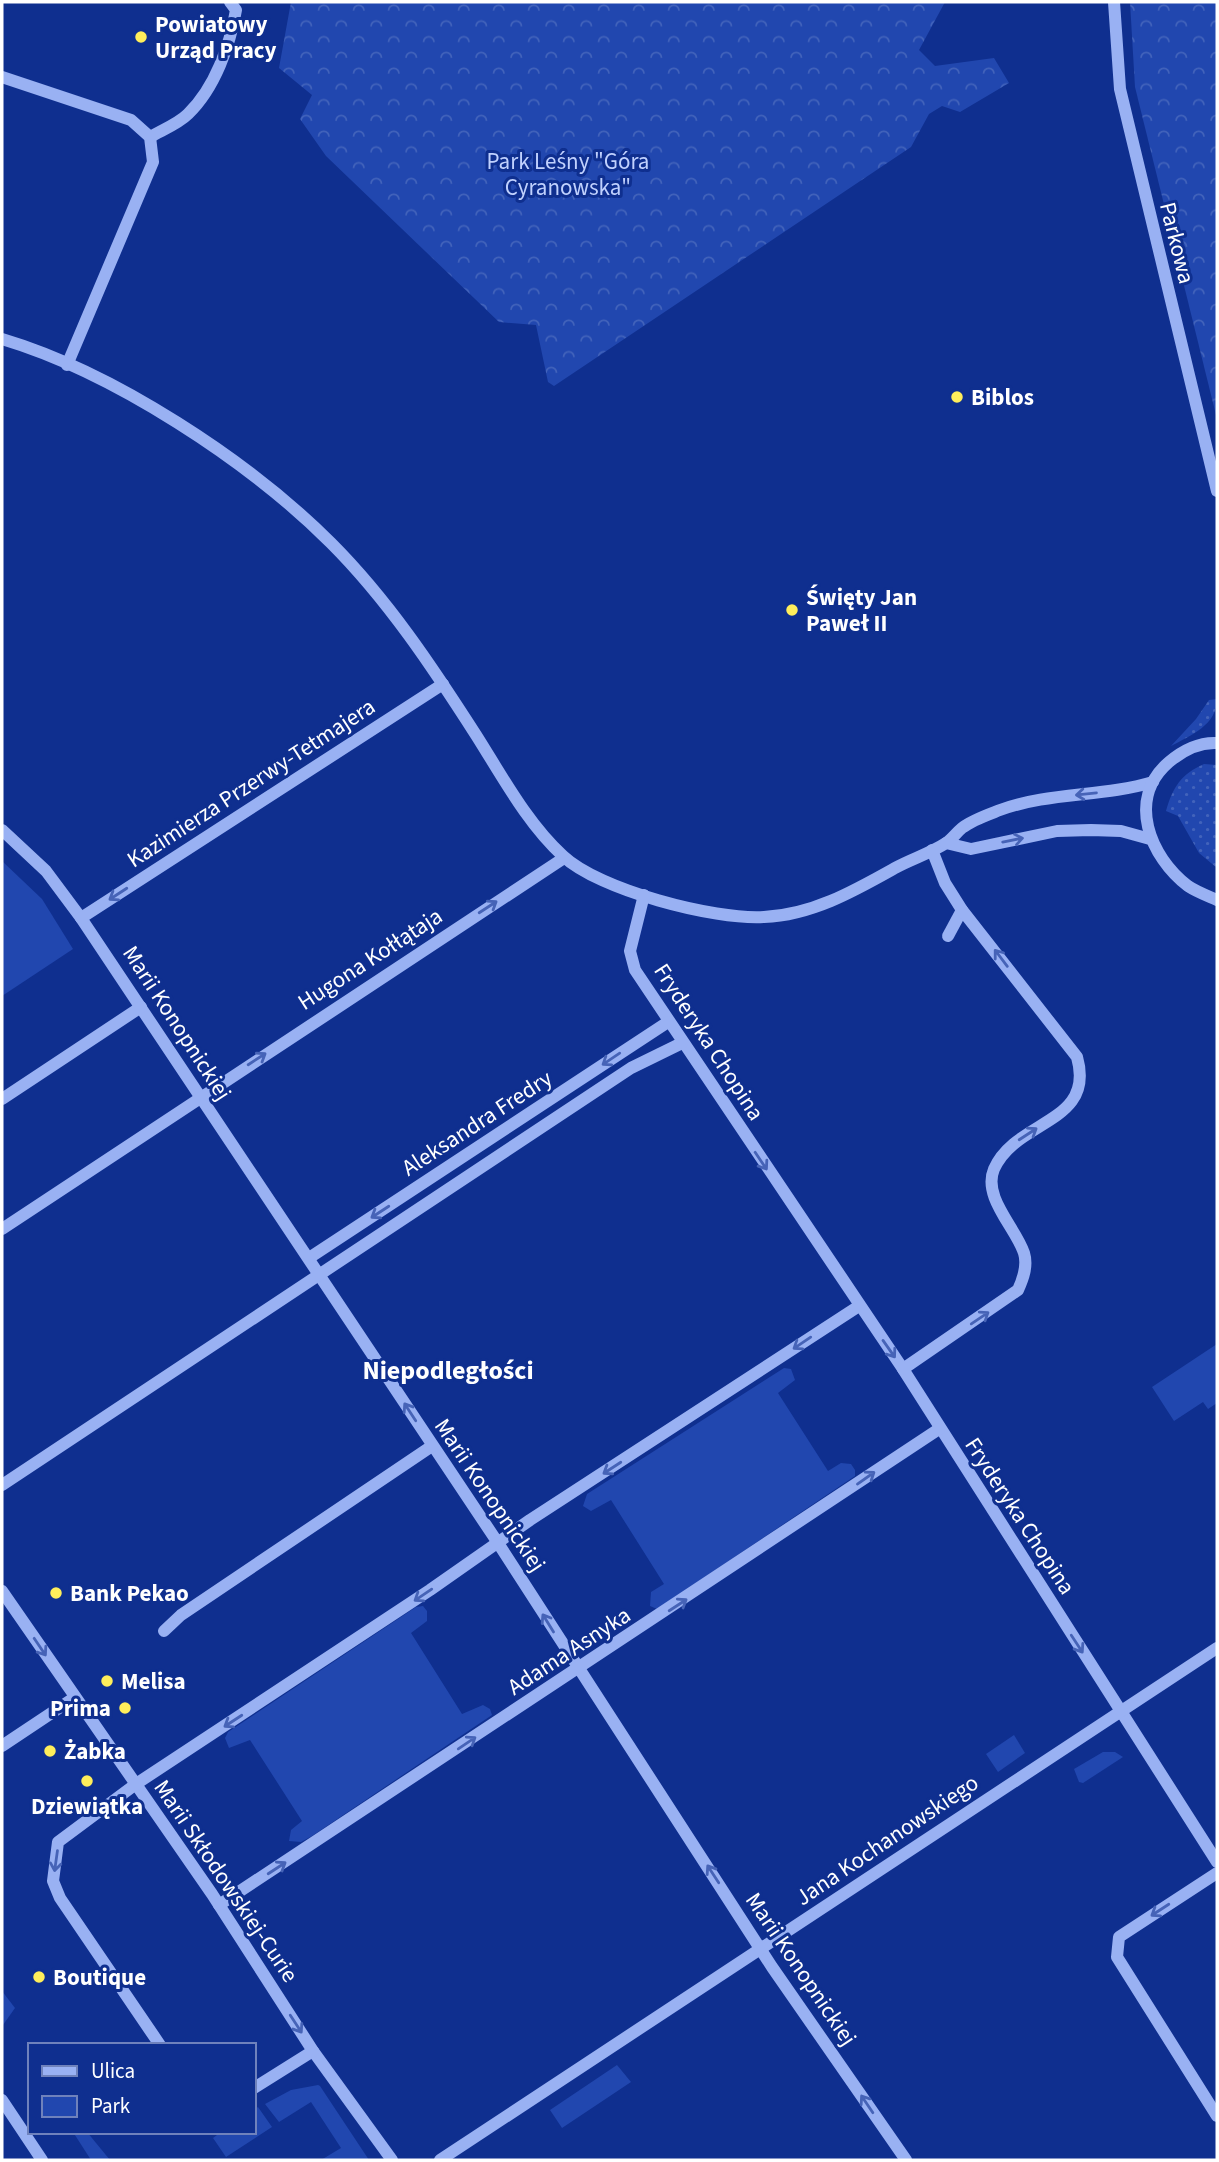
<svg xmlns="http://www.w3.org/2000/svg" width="1219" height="2162" viewBox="0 0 1219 2162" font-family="'Source Sans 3',sans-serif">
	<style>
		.green { fill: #2147af }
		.forest { fill: url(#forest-crowns) }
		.garden { fill: url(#garden-dots) }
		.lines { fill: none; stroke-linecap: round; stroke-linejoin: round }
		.minor { stroke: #99b1f3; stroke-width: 12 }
		.oneway { stroke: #4663b7 }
		.poi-dot { fill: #ffee5b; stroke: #0f2f8f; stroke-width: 2.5 }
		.labels { text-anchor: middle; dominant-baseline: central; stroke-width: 6; stroke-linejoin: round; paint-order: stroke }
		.poi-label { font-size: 23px; font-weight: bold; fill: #fff; stroke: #0f2f8f; text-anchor: start }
		.park-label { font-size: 23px; fill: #c0d1fe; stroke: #0f2f8f }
		.street-label { font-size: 23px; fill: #fff; stroke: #0f2f8f }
		.quarter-label { font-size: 26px; font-weight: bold; fill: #fff; stroke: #0f2f8f }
	</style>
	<defs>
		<pattern id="forest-crowns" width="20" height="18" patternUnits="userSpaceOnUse" patternTransform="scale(1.75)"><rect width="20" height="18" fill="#2147af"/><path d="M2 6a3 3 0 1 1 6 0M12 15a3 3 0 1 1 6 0" fill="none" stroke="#4263bb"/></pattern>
		<pattern id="garden-dots" width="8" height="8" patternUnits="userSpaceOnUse" patternTransform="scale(1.75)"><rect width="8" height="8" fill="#2147af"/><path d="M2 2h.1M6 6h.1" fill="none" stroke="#4263bb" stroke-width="1.8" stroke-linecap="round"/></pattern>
	</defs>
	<rect width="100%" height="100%" fill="#0f2f8f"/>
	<g class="green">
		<polygon points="2,861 42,899 73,949 2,996"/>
		<polygon points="1217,1344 1217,1403 1208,1409 1203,1402 1174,1421 1152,1387"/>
		<polygon points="784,1368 791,1369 795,1380 778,1393 828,1471 841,1463 851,1464 855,1470 855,1476 657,1609 650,1606 651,1592 664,1584 611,1500 591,1511 583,1506 587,1494"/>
		<polygon points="423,1606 427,1611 427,1621 411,1633 462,1714 483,1705 490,1709 492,1715 312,1836 301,1842 289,1841 291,1830 302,1821 250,1740 229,1748 225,1738 228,1732 416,1607"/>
		<polygon points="1014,1735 1025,1753 998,1772 986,1754"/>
		<polygon points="1103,1752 1115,1752 1123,1757 1083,1783 1079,1782 1074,1769"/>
		<polygon points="2,1991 15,2008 3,2025 2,2025"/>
		<polygon points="617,2065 631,2082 562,2128 550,2110"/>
		<polygon points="318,2085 320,2086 369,2160 321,2160 341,2148 311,2102 279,2122 265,2104 291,2090"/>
		<polygon points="258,2107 272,2127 226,2157 213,2138 221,2132 254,2132 254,2110"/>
		<polygon points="73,2132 87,2132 110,2160 91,2160"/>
	</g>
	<g class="forest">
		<polygon points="291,2 945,2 919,50 935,66 994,58 1009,83 960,112 942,106 929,114 911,147 554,386 548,382 536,325 499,322 326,156 300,119 312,95 279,68"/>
		<polygon points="1130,2 1217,2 1217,419 1135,87"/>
	</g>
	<g class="garden">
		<path d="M1217,699C1217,725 1191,735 1171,746L1196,719L1209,700Z"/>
		<path d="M1204,764L1217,765V868L1199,853L1178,816L1166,811C1173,787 1181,774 1204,764Z"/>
	</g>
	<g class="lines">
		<g class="minor">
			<polyline points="1114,2 1120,89 1217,491"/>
			<polyline points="2,77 131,120 150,137 153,162 67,365"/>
			<path d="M150,137C162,130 178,124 188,114C215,88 230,45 236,10L230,2"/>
			<path d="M2,339C113,372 249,461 331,543C388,600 433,668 476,735C502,776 527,823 563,856C599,890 714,920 764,917C812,915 854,891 895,868C911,859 931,853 946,843C952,839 956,833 962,828C972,820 987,815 1000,810C1049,792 1103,797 1153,782"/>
			<path d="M1217,743C1199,742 1182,751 1169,762C1126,799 1150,857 1188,886C1197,892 1208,896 1217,900"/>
			<polyline points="2,830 46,871 81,918 498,1543 772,1967 906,2160"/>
			<polyline points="946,843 971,849 1057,831 1091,830 1121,831 1150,839"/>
			<polyline points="644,895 630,951 635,970 903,1369 1217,1862"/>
			<polyline points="81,918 443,684"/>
			<polyline points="948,936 962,910"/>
			<polyline points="2,1099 141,1007"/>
			<polyline points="2,1229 564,858"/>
			<polyline points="309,1258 668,1022"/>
			<path d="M903,1369L1018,1290C1023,1279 1028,1266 1024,1253C1016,1228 982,1197 994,1169C1016,1119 1096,1124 1077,1057L962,910L945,883L932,850"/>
			<polyline points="2,1485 631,1068 682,1043"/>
			<polyline points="2,1591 212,1894 313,2051 392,2160"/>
			<polyline points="164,1631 181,1615 432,1446"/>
			<polyline points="2,1746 74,1698"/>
			<polyline points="1217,1873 1119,1937 1117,1957 1217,2116"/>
			<polyline points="219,1905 939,1429"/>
			<polyline points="160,2045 60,1898 53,1881 58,1842 136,1784 430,1590 530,1520 859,1306"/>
			<polyline points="254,2088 313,2051"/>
			<polyline points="2,2100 42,2160"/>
			<polyline points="440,2160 1217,1648"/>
		</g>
	</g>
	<defs><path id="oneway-shaft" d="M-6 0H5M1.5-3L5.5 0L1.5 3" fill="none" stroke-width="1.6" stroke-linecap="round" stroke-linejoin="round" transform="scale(1.75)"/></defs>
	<g class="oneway">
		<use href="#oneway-shaft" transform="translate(1086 794) rotate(174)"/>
		<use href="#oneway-shaft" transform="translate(1013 840) rotate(-11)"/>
		<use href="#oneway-shaft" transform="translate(118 894) rotate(147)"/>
		<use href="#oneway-shaft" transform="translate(488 907) rotate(-33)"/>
		<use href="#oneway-shaft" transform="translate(1001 958) rotate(-127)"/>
		<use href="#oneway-shaft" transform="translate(257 1059) rotate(-33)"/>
		<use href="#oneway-shaft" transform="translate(611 1059) rotate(146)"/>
		<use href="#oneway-shaft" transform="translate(1028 1134) rotate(-33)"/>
		<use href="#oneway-shaft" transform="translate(761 1161) rotate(56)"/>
		<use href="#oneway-shaft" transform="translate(380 1212) rotate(147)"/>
		<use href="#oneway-shaft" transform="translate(980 1318) rotate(-34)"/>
		<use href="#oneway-shaft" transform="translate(802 1343) rotate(146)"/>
		<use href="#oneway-shaft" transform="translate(889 1349) rotate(55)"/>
		<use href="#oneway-shaft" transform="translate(410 1412) rotate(-123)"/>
		<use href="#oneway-shaft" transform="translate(612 1468) rotate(147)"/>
		<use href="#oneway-shaft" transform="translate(866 1478) rotate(-35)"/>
		<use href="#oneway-shaft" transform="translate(423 1595) rotate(146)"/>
		<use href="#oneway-shaft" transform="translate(678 1605) rotate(-33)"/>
		<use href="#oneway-shaft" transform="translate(548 1623) rotate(-122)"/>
		<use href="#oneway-shaft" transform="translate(1077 1644) rotate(57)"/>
		<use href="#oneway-shaft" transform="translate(40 1647) rotate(56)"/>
		<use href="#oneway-shaft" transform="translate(233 1721) rotate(147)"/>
		<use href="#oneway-shaft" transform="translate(467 1743) rotate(-34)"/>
		<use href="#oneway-shaft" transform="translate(56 1861) rotate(98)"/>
		<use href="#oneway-shaft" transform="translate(277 1868) rotate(-33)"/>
		<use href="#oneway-shaft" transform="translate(713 1874) rotate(-123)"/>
		<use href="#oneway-shaft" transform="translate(1160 1910) rotate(147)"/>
		<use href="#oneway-shaft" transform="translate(296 2024) rotate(57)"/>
		<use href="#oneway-shaft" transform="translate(867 2104) rotate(-124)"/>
	</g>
	<g class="poi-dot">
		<circle cx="141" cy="37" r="7"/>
		<circle cx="957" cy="397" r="7"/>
		<circle cx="792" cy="610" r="7"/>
		<circle cx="56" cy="1593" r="7"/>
		<circle cx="107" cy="1681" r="7"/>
		<circle cx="125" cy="1708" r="7"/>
		<circle cx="50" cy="1751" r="7"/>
		<circle cx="87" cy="1781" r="7"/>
		<circle cx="39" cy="1977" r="7"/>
	</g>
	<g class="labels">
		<g class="poi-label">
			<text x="155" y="24">Powiatowy<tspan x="155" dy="26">Urząd Pracy</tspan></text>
			<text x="971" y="397">Biblos</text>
			<text x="806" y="597">Święty Jan<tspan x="806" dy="26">Paweł II</tspan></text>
			<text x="70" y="1593">Bank Pekao</text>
			<text x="121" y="1681">Melisa</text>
			<text x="111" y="1708" text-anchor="end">Prima</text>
			<text x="64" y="1751">Żabka</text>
			<text x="87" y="1806" text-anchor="middle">Dziewiątka</text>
			<text x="53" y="1977">Boutique</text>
		</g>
		<g class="park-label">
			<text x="568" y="161">Park Leśny "Góra<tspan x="568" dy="26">Cyranowska"</tspan></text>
		</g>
		<g class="street-label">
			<text transform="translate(1177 243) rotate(76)">Parkowa</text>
			<text transform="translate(251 783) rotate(-33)">Kazimierza Przerwy-Tetmajera</text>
			<text transform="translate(370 959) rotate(-33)">Hugona Kołłątaja</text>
			<text transform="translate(177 1023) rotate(57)">Marii Konopnickiej</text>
			<text transform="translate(709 1042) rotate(57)">Fryderyka Chopina</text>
			<text transform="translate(477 1123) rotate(-33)">Aleksandra Fredry</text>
			<text transform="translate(490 1495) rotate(56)">Marii Konopnickiej</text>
			<text transform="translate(1020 1516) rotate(57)">Fryderyka Chopina</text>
			<text transform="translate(569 1651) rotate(-33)">Adama Asnyka</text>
			<text transform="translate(887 1840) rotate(-34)">Jana Kochanowskiego</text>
			<text transform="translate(226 1881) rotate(56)">Marii Skłodowskiej-Curie</text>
			<text transform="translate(801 1969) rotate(56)">Marii Konopnickiej</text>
		</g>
		<g class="quarter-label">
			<text x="448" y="1370">Niepodległości</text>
		</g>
	</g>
	<rect width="1219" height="2162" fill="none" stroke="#ffffff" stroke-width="7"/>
	<rect x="28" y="2043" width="228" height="91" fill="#0f2f8f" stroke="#6f82bc" stroke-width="2"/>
	<rect x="42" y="2066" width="35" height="10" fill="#99b1f3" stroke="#6f82bc" stroke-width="2"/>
	<text x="91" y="2078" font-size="21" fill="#ffffff">Ulica</text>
	<rect x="42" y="2096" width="35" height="21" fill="#2147af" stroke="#6f82bc" stroke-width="2"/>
	<text x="91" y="2113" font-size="21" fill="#ffffff">Park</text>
</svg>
